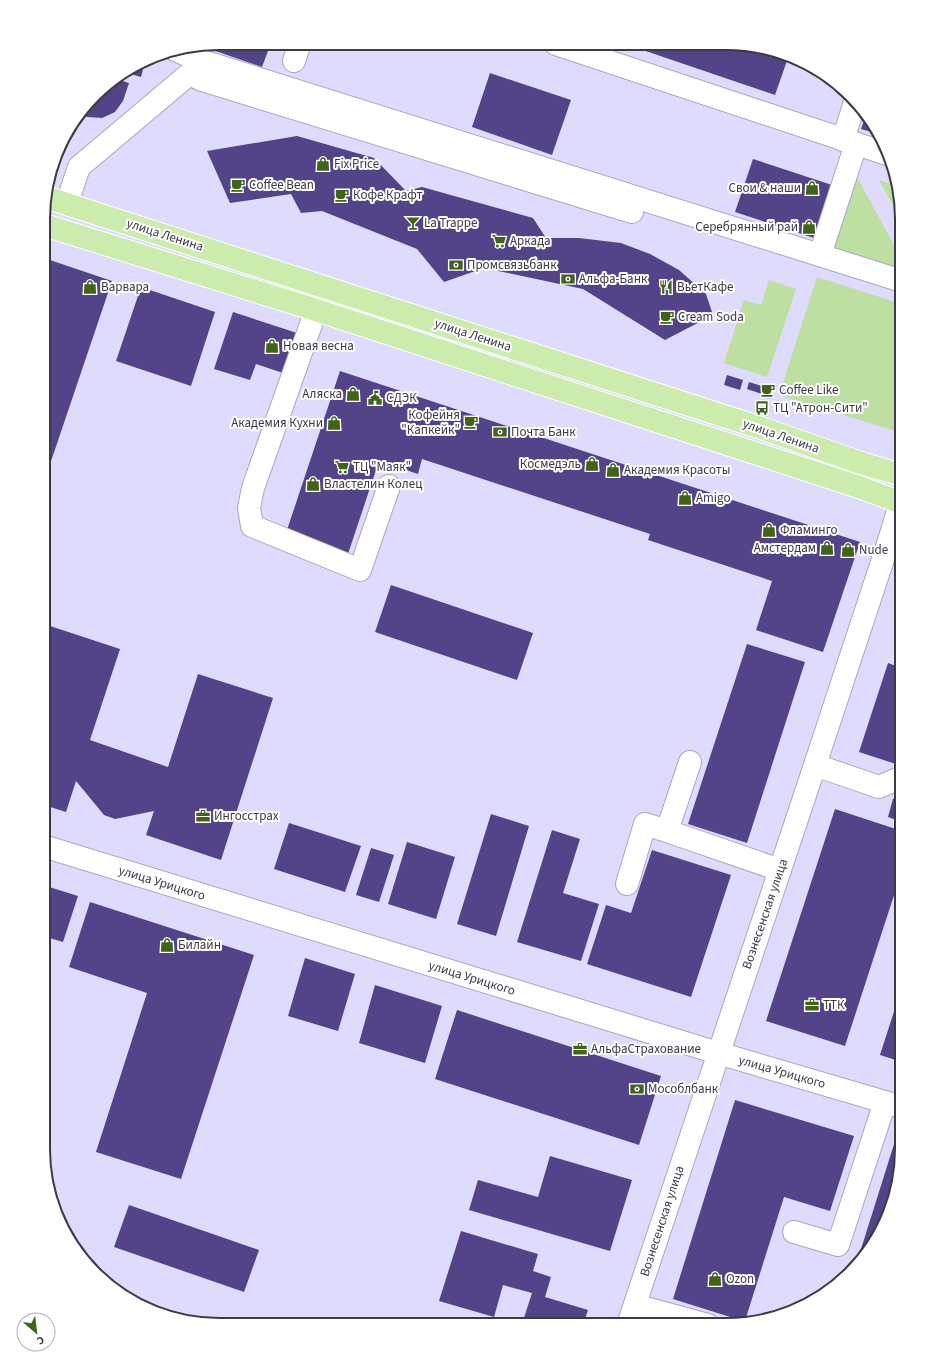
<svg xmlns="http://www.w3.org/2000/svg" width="945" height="1368" viewBox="0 0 945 1368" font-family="'Source Sans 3',sans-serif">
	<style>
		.green { fill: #bddfa2 }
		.building { fill: #534389 }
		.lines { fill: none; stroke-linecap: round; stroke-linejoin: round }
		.minor-casing { stroke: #aaa5c5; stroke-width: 24 }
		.major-casing { stroke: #fff; stroke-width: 24 }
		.minor { stroke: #fff; stroke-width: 22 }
		.major { stroke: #cbecac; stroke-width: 22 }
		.labels { text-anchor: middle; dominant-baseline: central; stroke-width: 4; stroke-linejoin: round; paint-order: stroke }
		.poi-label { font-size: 13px; fill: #3c3a47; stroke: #fff; text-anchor: start }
		.street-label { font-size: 13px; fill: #3c3a47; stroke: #fff }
		.rim { fill: none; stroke: #3c3a47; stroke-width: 2 }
	</style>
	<rect width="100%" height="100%" fill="#dfdbfc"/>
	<g class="green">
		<polygon points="856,175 902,260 902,273 833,250"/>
		<polygon points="879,180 894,185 902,222"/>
		<polygon points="817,277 902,304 902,408 895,431 779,395"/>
		<polygon points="769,280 796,289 767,377 724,363 744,300 761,305"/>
	</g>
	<g class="building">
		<polygon points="219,43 271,43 262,67 201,46"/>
		<polygon points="625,44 749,45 789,55 775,95"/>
		<polygon points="145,62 141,77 127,73"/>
		<polygon points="490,73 571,100 552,155 472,127"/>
		<polygon points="116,79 129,83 123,101 115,112 102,118 87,117 81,114 103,87"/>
		<polygon points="865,118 878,134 861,129"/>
		<polygon points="297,136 374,158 406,191 422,187 533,218 546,238 579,238 621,243 650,254 679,270 706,294 713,315 665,340 583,289 484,268 444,282 417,249 322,211 301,213 291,194 230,203 207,151"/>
		<polygon points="753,159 832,185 814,238 735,212"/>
		<polygon points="44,258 112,281 44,482"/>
		<polygon points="141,287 215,312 191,386 116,361"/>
		<polygon points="233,312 297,333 283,373 256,364 250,380 214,369"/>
		<polygon points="340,371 860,542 823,652 756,630 772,581 648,540 650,534 422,459 418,474 379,461 348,554 286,533"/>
		<polygon points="727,375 743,380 740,390 724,385"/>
		<polygon points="749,382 765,387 762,394 747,389"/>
		<polygon points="391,585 533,633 517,680 375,632"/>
		<polygon points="44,624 120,649 90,740 168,767 198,674 273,698 221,860 146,835 154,811 115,819 104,815 76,781 66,812 44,805"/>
		<polygon points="747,644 805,662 747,843 688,824"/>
		<polygon points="888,663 902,668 902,766 859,752"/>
		<polygon points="902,795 902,822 888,817 893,799"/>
		<polygon points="835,809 902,831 902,888 897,886 845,1046 766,1021"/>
		<polygon points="491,814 529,826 496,936 457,924"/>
		<polygon points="289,823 361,846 345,892 274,869"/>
		<polygon points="552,830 580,839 563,893 599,904 581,961 517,942"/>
		<polygon points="407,842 455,857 436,919 388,904"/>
		<polygon points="371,848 394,855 379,902 356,895"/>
		<polygon points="652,850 731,875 691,997 587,964 606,905 631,913"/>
		<polygon points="43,885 78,896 63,942 43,936"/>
		<polygon points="90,902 254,955 181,1179 96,1152 147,993 69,967"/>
		<polygon points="305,958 355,974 338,1031 288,1016"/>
		<polygon points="375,985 442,1006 425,1063 359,1043"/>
		<polygon points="898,999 902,1000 902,1062 880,1055"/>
		<polygon points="457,1010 661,1076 639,1145 435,1079"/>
		<polygon points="735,1100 854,1136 830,1211 784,1197 745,1321 743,1321 673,1299"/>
		<polygon points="895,1141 902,1143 902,1161 893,1206 872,1247 856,1265"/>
		<polygon points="550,1156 632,1180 610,1251 469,1210 478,1180 538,1197"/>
		<polygon points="129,1205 259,1250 244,1292 114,1247"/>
		<polygon points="461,1231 538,1254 533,1271 551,1277 545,1297 588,1310 583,1325 522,1324 532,1293 503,1285 494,1317 439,1301"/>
	</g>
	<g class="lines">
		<defs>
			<g id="minor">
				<polyline points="556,44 887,154"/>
				<polyline points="175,50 196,59 902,281"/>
				<polyline points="196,59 194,70 199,79 632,212"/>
				<polyline points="294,61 300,43"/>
				<polyline points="843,140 854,105"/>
				<polyline points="67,203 79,167 194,70"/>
				<polyline points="820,255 856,144"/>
				<polyline points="316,310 253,488 249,508 252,526 360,570 389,486"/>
				<polyline points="690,762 667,831 780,870"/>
				<polyline points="815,765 879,787 902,777"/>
				<polyline points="43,846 718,1053 902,1107"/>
				<polyline points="627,884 645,824 667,831"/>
				<polyline points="794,1232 838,1245 885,1102"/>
				<polyline points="635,1305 708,1325"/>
				<polyline points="628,1325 815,765 887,547 902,498"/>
			</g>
			<g id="major">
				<polyline points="45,197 761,428 864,464 902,475"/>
				<polyline points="44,225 316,310 859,487 902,503"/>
			</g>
		</defs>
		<use href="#minor" class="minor-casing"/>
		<use href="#major" class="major-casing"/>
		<use href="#minor" class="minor"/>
		<use href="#major" class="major"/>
	</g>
	<defs>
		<symbol id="shop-bare" viewBox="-9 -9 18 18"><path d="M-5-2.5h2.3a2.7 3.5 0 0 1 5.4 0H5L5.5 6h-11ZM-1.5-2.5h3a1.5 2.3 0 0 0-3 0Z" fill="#40631a" stroke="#fff" stroke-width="2.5" paint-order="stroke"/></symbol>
		<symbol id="cafe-bare" viewBox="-9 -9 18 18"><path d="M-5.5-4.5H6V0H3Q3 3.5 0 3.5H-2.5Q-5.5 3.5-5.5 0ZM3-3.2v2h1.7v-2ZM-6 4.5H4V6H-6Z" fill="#40631a" stroke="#fff" stroke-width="2.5" paint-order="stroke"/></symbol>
		<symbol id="bar-bare" viewBox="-9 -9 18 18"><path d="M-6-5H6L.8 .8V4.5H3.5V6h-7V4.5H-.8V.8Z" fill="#40631a" stroke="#fff" stroke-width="2.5" paint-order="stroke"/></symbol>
		<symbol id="supermarket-bare" viewBox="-9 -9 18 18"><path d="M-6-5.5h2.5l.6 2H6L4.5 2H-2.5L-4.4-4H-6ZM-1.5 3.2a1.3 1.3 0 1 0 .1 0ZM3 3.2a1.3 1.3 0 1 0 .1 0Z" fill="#40631a" stroke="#fff" stroke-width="2.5" paint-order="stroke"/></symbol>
		<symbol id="bank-bare" viewBox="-9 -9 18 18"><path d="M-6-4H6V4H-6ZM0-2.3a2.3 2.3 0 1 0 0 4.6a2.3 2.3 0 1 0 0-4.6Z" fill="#40631a" stroke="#fff" stroke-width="2.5" paint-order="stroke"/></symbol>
		<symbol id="restaurant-bare" viewBox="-9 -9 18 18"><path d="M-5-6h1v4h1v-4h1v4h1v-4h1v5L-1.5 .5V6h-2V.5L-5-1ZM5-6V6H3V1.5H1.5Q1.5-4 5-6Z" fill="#40631a" stroke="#fff" stroke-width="2.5" paint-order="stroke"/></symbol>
		<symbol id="civic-bare" viewBox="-9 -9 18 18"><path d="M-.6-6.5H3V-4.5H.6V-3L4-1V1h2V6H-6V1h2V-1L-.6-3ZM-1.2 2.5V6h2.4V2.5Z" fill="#40631a" stroke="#fff" stroke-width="2.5" paint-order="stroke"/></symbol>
		<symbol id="bus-bare" viewBox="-9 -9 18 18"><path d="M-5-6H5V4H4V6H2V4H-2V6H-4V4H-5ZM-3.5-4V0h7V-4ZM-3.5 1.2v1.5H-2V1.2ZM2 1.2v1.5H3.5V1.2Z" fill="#40631a" stroke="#fff" stroke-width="2.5" paint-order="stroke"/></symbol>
		<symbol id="office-bare" viewBox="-9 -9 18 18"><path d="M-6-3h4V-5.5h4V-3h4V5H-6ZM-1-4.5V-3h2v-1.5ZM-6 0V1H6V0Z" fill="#40631a" stroke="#fff" stroke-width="2.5" paint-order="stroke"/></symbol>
	</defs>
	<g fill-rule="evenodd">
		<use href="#shop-bare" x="313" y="154" width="20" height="20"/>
		<use href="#cafe-bare" x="228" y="175" width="20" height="20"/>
		<use href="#shop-bare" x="802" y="178" width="20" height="20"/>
		<use href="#cafe-bare" x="332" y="185" width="20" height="20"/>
		<use href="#bar-bare" x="403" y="213" width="20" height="20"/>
		<use href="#shop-bare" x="799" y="217" width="20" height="20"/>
		<use href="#supermarket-bare" x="489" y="231" width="20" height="20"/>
		<use href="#bank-bare" x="446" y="255" width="20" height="20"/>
		<use href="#bank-bare" x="558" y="269" width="20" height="20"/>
		<use href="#shop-bare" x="80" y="277" width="20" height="20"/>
		<use href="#restaurant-bare" x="656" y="277" width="20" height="20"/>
		<use href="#cafe-bare" x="657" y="307" width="20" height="20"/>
		<use href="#shop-bare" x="262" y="336" width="20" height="20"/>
		<use href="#cafe-bare" x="758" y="380" width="20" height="20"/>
		<use href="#shop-bare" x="343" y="384" width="20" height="20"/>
		<use href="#civic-bare" x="365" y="388" width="20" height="20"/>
		<use href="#bus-bare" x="752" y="398" width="20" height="20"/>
		<use href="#cafe-bare" x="461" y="412" width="20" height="20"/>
		<use href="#shop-bare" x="324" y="413" width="20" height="20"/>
		<use href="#bank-bare" x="490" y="422" width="20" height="20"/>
		<use href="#shop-bare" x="582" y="454" width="20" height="20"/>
		<use href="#supermarket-bare" x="332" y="457" width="20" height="20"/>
		<use href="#shop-bare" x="603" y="460" width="20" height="20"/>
		<use href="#shop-bare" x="303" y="474" width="20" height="20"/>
		<use href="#shop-bare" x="675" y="488" width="20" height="20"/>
		<use href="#shop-bare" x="759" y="520" width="20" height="20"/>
		<use href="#shop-bare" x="817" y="538" width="20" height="20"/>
		<use href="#shop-bare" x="838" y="540" width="20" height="20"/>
		<use href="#office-bare" x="193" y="806" width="20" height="20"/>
		<use href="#shop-bare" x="157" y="935" width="20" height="20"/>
		<use href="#office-bare" x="802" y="995" width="20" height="20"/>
		<use href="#office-bare" x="570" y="1039" width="20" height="20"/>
		<use href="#bank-bare" x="627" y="1079" width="20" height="20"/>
		<use href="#shop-bare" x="705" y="1269" width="20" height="20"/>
	</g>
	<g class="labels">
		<g class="poi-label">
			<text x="334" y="164">Fix Price</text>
			<text x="249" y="185">Coffee Bean</text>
			<text x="801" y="188" text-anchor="end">Свои &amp; наши</text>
			<text x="353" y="195">Кофе Крафт</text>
			<text x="424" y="223">La Trappe</text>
			<text x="798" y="227" text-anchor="end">Серебрянный рай</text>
			<text x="510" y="241">Аркада</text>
			<text x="467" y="265">Промсвязьбанк</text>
			<text x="579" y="279">Альфа-Банк</text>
			<text x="101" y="287">Варвара</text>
			<text x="677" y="287">ВьетКафе</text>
			<text x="678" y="317">Cream Soda</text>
			<text x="283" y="346">Новая весна</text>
			<text x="779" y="390">Coffee Like</text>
			<text x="342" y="394" text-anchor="end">Аляска</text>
			<text x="386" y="398">СДЭК</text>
			<text x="773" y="408">ТЦ "Атрон-Сити"</text>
			<text x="460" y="415" text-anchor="end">Кофейня<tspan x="460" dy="15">"Капкейк"</tspan></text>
			<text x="323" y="423" text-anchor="end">Академия Кухни</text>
			<text x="511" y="432">Почта Банк</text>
			<text x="581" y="464" text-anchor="end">Космедэль</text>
			<text x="353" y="467">ТЦ "Маяк"</text>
			<text x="624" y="470">Академия Красоты</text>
			<text x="324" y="484">Властелин Колец</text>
			<text x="696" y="498">Amigo</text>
			<text x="780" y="530">Фламинго</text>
			<text x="816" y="548" text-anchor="end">Амстердам</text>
			<text x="859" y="550">Nude</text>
			<text x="214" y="816">Ингосстрах</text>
			<text x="178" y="945">Билайн</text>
			<text x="823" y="1005">ТТК</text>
			<text x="591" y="1049">АльфаСтрахование</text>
			<text x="648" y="1089">Мособлбанк</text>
			<text x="726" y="1279">Ozon</text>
		</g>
		<g class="street-label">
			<text transform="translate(165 235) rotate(18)">улица Ленина</text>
			<text transform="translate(473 335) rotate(18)">улица Ленина</text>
			<text transform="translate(781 436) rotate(19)">улица Ленина</text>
			<text transform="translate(162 883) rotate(17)">улица Урицкого</text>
			<text transform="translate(765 914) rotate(-71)">Вознесенская улица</text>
			<text transform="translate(472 978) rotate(17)">улица Урицкого</text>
			<text transform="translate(782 1072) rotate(16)">улица Урицкого</text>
			<text transform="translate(662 1221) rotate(-72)">Вознесенская улица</text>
		</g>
	</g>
	<path d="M0 0H945V1368H0ZM219 50H726A169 169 0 0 1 895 219V1149A169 169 0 0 1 726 1318H219A169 169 0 0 1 50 1149V219A169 169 0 0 1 219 50Z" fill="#fff" fill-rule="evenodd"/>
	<path class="rim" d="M219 50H726A169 169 0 0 1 895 219V1149A169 169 0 0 1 726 1318H219A169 169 0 0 1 50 1149V219A169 169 0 0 1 219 50Z"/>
	<g transform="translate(36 1332) rotate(152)"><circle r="19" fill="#ffffff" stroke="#b1b0b5"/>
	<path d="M0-3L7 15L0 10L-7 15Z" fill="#40631a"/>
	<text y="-6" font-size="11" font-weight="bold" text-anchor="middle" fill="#3c3a47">С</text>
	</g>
</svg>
